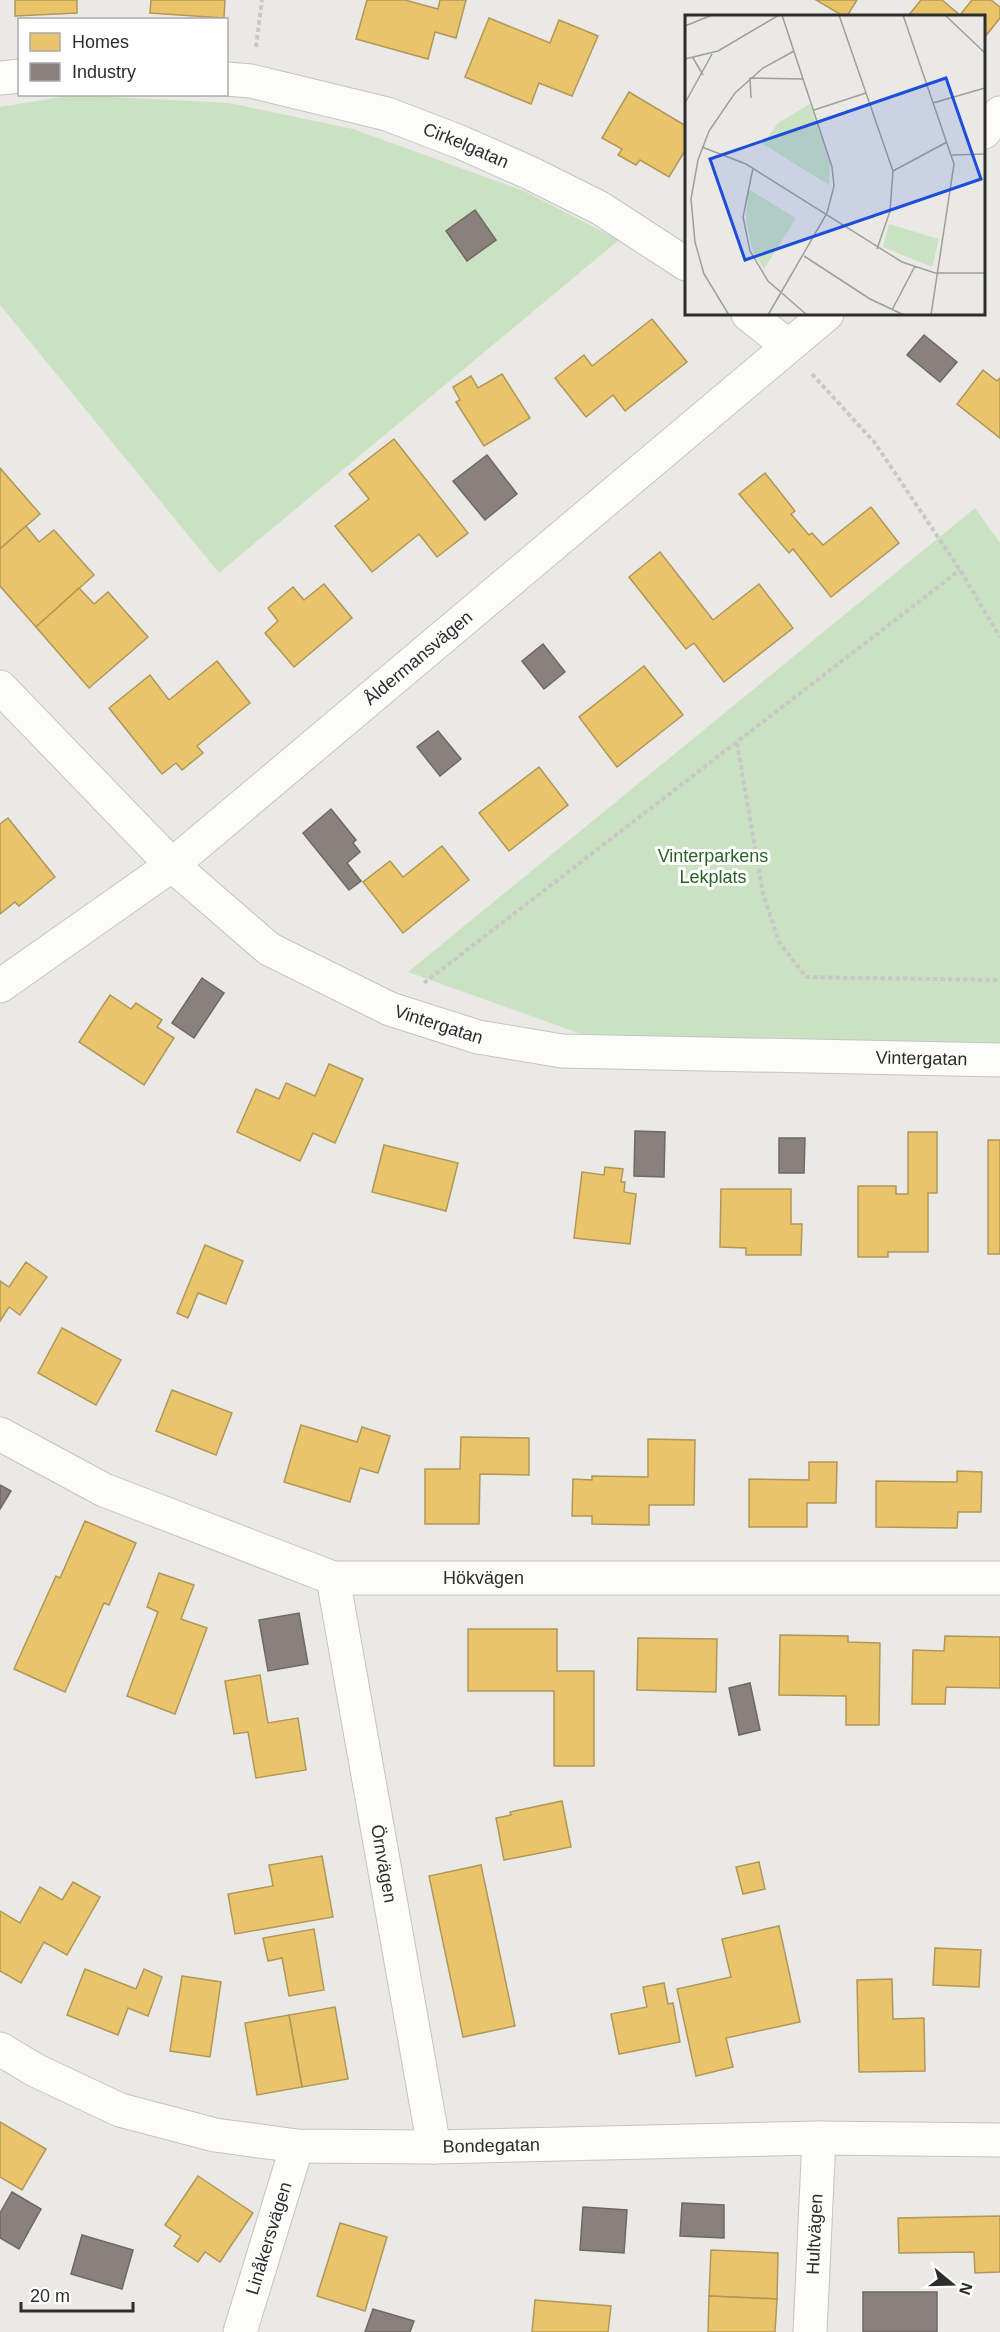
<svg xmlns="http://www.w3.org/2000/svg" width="1000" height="2332" viewBox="0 0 1000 2332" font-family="Arial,sans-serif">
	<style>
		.green { fill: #cae2c2 }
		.homes { fill: #e9c46a; stroke: #b19758; stroke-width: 1.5 }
		.industry { fill: #8a817c; stroke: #6e6864; stroke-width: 1.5 }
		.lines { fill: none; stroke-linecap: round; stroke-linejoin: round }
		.minor-casing { stroke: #c4c4c4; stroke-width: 35 }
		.path { stroke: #c8c8c8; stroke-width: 4; stroke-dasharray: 4.5 3; stroke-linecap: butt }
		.minor { stroke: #fcfcfb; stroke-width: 33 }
		.labels { text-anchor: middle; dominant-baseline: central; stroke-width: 6; stroke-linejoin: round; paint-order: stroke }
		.street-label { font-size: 18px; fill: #2d2d2d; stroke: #fff }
		.park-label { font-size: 18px; fill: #286325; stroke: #fff }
		.inset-road { fill: none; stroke: #9e9e9b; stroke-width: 1.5 }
		.view { fill: #1d4ed8; fill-opacity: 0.15; stroke: #1d4ed8; stroke-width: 3 }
		.inset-edge { fill: none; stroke: #2d2d2d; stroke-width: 3 }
	</style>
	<rect width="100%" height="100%" fill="#eae9e5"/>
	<g class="green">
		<polygon points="74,95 229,103 353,129 524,191 619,240 219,573 0,305 0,107"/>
		<polygon points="975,508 1000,543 1000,1045 612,1045 408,972"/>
	</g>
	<g class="homes">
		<polygon points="15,0 77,0 77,13 15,16"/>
		<polygon points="151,0 225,0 224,18 150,13"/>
		<polygon points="367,0 405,0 438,9 440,0 466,0 456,38 435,32 428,59 356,39"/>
		<polygon points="816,0 857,0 847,16 843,16"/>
		<polygon points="921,0 942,0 960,15 972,0 991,0 1000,7 1000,18 984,38 984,16 908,16"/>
		<polygon points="489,18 550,43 559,20 598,36 572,96 539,83 531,104 465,77"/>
		<polygon points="629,92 686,126 686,149 669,177 640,160 636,165 618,155 622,149 602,138"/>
		<polygon points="652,319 687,362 625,411 613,395 586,417 555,378 584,355 592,366"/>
		<polygon points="983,370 997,381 1000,378 1000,438 957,404"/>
		<polygon points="502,374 530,418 484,446 456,402 460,400 453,387 471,376 478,388"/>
		<polygon points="394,439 468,533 437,557 419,534 372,572 335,526 369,499 349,474"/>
		<polygon points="0,468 40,514 0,549"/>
		<polygon points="765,473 795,511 791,514 809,535 812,533 823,545 871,507 899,543 831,597 793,549 789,553 739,494"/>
		<polygon points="26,526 39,542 54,530 94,575 36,627 0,586 0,549"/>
		<polygon points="660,552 713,620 759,584 793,628 724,682 694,643 686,649 629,577"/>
		<polygon points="324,584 352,618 294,667 265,633 278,621 268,608 293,587 304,600"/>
		<polygon points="79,588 94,604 108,592 148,637 89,688 36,627"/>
		<polygon points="217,661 250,703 197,746 203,753 182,770 176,763 162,774 109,708 150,675 169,700"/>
		<polygon points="644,666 683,715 617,767 579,717"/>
		<polygon points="539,767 568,805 509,851 479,813"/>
		<polygon points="8,818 55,877 19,906 15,902 0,914 0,824"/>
		<polygon points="442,846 469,880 403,933 363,882 390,861 403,877"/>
		<polygon points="110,995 131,1009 136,1003 162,1020 157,1027 174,1038 144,1085 79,1042"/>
		<polygon points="329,1064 363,1079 335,1143 313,1133 300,1161 237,1132 256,1089 279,1099 286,1083 315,1096"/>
		<polygon points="908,1132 937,1132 937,1193 928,1193 928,1252 888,1252 888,1257 858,1257 858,1186 896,1186 896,1194 908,1194"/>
		<rect x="988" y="1140" width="12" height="114"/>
		<polygon points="384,1145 458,1163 446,1211 372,1192"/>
		<polygon points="605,1167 623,1169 621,1182 625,1182 624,1192 636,1194 630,1244 574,1238 582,1172 604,1175"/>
		<polygon points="721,1189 791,1189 791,1224 802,1224 801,1255 746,1255 746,1248 720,1247"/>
		<polygon points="205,1245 243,1261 226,1304 198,1293 188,1318 177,1313"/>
		<polygon points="26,1262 47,1277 20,1315 9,1307 0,1321 0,1281 9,1287"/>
		<polygon points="62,1328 121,1360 96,1405 38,1373"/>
		<polygon points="172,1390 232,1413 216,1455 156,1431"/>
		<polygon points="301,1425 357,1442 362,1427 390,1436 378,1473 360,1468 350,1502 284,1482"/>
		<polygon points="461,1437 529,1438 529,1475 480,1474 479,1524 425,1524 425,1469 460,1469"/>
		<polygon points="648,1439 695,1440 694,1505 649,1505 649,1525 592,1524 592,1516 572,1516 573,1479 592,1480 592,1476 648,1477"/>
		<polygon points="809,1462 837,1462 836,1503 807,1503 807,1527 749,1527 749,1479 809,1480"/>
		<polygon points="957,1471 982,1472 981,1512 958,1512 957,1528 876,1527 876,1481 957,1482"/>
		<polygon points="85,1521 136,1543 109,1605 104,1603 65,1692 14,1669 56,1576 60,1578"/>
		<polygon points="159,1573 194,1585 181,1619 207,1628 175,1714 127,1696 158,1612 147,1607"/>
		<polygon points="468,1629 557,1629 557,1671 594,1671 594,1766 554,1766 554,1691 468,1691"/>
		<polygon points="780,1635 848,1636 848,1642 880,1643 879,1725 846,1725 846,1696 779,1695"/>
		<polygon points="945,1636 1000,1637 1000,1688 946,1687 945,1704 912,1704 913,1650 944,1651"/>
		<polygon points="638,1638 717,1639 716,1692 637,1690"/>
		<polygon points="260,1675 268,1723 298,1718 306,1770 256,1778 248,1732 234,1734 225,1681"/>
		<polygon points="562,1801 571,1847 504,1860 496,1818 511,1815 510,1812"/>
		<polygon points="322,1856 333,1917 235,1934 228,1894 273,1886 269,1865"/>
		<polygon points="759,1862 765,1889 743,1894 736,1867"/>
		<polygon points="481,1865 515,2026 463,2037 429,1876"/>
		<polygon points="73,1882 100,1897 67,1955 44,1942 21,1983 0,1971 0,1911 20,1923 40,1887 62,1900"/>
		<polygon points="779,1926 800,2022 726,2038 733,2067 696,2076 677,1989 731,1977 722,1939"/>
		<polygon points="314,1929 324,1990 289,1996 282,1958 268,1961 263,1938"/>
		<polygon points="935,1948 981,1950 979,1987 933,1985"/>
		<polygon points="85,1969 136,1989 144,1969 162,1977 148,2016 128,2008 118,2035 67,2015"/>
		<polygon points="182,1976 221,1982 210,2057 170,2051"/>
		<polygon points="892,1979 893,2019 924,2018 925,2071 859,2072 857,1980"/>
		<polygon points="664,1983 668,2004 673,2003 680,2042 619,2054 611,2014 647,2007 643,1987"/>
		<polygon points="335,2007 348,2079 302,2087 289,2015"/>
		<polygon points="289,2015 302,2087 257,2095 245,2023"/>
		<polygon points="0,2122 46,2149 22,2190 0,2177"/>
		<polygon points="198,2176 253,2213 220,2262 205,2252 198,2262 174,2246 181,2236 165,2225"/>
		<polygon points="1000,2216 1000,2272 975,2273 974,2252 899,2253 898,2218"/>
		<polygon points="340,2223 387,2237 365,2311 317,2296"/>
		<polygon points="711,2250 778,2253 777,2299 709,2296"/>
		<polygon points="709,2296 777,2299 775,2332 708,2332"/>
		<polygon points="535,2300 611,2306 608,2332 532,2332"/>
	</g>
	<g class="industry">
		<polygon points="475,210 496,240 467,261 446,231"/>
		<polygon points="924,335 957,362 940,382 907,355"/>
		<polygon points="487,455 517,494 485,520 453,481"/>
		<polygon points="543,644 565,672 544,689 522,661"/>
		<polygon points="438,731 461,759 440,776 417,747"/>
		<polygon points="331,809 356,840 353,843 360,852 347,863 361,881 349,890 303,833"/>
		<polygon points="202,978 224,993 194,1038 172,1023"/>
		<polygon points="635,1131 665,1132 664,1177 634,1176"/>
		<polygon points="779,1138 805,1138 804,1173 779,1173"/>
		<polygon points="0,1485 11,1491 0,1509"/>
		<polygon points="299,1613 308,1664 268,1671 259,1620"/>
		<polygon points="750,1683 760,1730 739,1735 729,1688"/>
		<polygon points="12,2192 41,2209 19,2249 0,2238 0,2213"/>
		<polygon points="682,2203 724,2205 724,2238 680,2236"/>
		<polygon points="583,2207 627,2210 624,2253 580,2250"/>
		<polygon points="82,2235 133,2250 122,2289 71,2274"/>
		<rect x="863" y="2292" width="74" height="40"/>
		<polygon points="373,2309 414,2321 410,2332 365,2332"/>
	</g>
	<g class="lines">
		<defs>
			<g id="minor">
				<polyline points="0,78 20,76"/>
				<path id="s1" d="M226,79L251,81L387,114L460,142L530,173L600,208L686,264"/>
				<polyline points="984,132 1000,113"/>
				<polyline points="748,314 788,346"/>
				<path id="s2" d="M0,687L172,865L269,949L390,1009L478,1037L562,1051L1000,1060"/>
				<path id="s3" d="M0,986L172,865L827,314"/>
				<path id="s4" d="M0,1434L104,1490L333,1578H1000"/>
				<path id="s5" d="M333,1578L434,2147"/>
				<path id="s6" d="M0,2049L35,2070L120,2110L215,2135L297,2146L434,2147L819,2138L1000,2140"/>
				<path id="s7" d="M240,2332L297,2146"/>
				<path id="s8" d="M810,2332L819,2138"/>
			</g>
		</defs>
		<use href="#minor" class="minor-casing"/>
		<g class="path">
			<polyline points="256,47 262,0"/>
			<polyline points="812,374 875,443 960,570 1000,637"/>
			<polyline points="737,743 763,894 779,942 806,977 1000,980"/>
			<polyline points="424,983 960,570"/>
		</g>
		<use href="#minor" class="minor"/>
	</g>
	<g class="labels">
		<g class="street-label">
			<text stroke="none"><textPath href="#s1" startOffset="250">Cirkelgatan</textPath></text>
			<text stroke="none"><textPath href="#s3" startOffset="532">Åldermansvägen</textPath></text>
			<text stroke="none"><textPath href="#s2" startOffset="562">Vintergatan</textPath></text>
			<text stroke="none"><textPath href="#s2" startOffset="1048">Vintergatan</textPath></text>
			<text stroke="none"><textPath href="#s4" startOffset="514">Hökvägen</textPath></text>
			<text stroke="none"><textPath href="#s5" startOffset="290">Örnvägen</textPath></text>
			<text stroke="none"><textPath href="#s6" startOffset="510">Bondegatan</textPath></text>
			<text stroke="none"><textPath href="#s8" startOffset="98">Hultvägen</textPath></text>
			<text stroke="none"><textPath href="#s7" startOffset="98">Linåkersvägen</textPath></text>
		</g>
		<g class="park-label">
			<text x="713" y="856">Vinterparkens<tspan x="713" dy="21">Lekplats</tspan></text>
		</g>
	</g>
	<g transform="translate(685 15)">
		<rect width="300" height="300" fill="#eae9e5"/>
		<path d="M125,89L145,147L144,170L78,129L93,108ZM63,174L111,203L79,254L67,234L61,205ZM204,209L254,224L247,252L198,232Z" fill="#cae2c2"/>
		<path class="inset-road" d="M154,0L208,156L205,196L192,234M218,0L269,149L246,300M260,0L300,38M0,11L27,0M8,43L18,60M0,44L33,36L94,0M66,83L65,63L118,64M0,88L27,39M248,88L300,73M129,95L181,78M17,132L61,149L217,247L250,258H300M267,140L300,139M68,153L58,202L65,236L83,266L122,300M208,156L262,127M119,241L185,284L219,300M207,295L230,251M44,300L19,259L10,227L6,184L13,145L24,116L50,78L78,53L109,36M83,300L142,198L149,171L147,152L97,0"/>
		<path class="view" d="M261,63L296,164L60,245L25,144Z"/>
		<rect width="300" height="300" class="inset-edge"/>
	</g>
	<rect x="18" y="18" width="210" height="78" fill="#ffffff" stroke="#ababab" stroke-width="1.5"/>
	<rect x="30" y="33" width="30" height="18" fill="#e9c46a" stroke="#ababab" stroke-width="1.5"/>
	<text x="72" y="48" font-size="18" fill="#2d2d2d">Homes</text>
	<rect x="30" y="63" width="30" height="18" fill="#8a817c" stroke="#ababab" stroke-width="1.5"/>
	<text x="72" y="78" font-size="18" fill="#2d2d2d">Industry</text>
	<g transform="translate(952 2284) rotate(109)" stroke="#ffffff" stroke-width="4.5" paint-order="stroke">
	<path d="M0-4.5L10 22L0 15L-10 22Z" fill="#2d2d2d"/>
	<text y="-9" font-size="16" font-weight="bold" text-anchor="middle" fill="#2d2d2d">N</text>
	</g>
	<path d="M21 2302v9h112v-9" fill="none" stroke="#2d2d2d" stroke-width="3"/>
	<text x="30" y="2302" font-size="18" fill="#2d2d2d" stroke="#ffffff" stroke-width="4.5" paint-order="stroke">20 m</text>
</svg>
